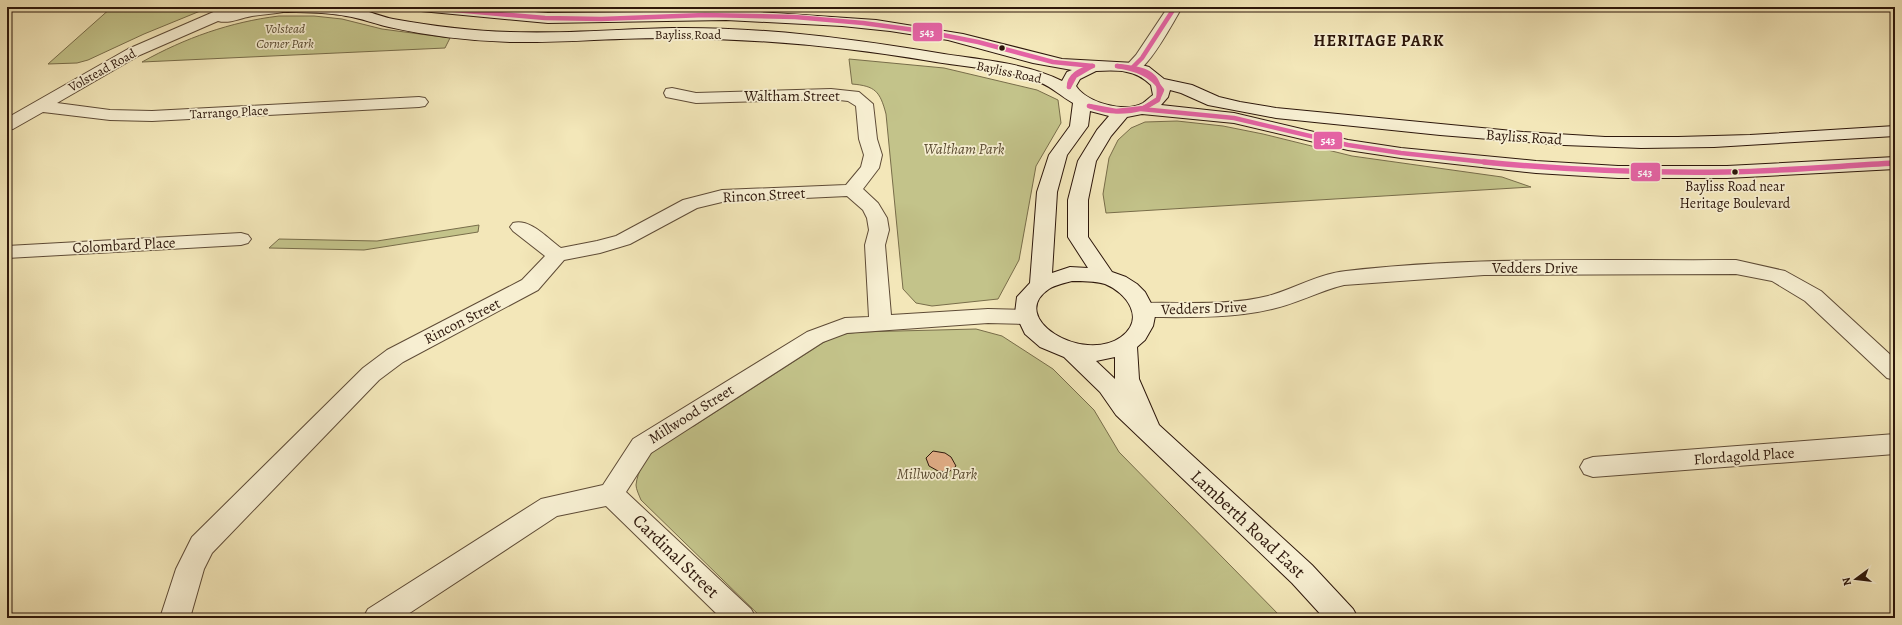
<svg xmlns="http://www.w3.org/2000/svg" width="1902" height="625" viewBox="0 0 1902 625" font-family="Alegreya,serif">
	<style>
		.green { fill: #c3c38a; stroke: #786d4a }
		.building { fill: #e2ae87; stroke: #2d170b }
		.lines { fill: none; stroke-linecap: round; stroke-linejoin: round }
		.street-casing { stroke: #5e4b36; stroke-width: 2 }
		.secondary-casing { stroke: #2d170b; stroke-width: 2 }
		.street { fill: #f7efd2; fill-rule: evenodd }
		.secondary { fill: #f7efd2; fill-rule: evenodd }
		.bus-1-far1-casing { stroke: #f7efd2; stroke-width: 6 }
		.bus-1-casing { stroke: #f7efd2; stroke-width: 8 }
		.bus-1-far1 { stroke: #e463a4; stroke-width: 4.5 }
		.bus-1 { stroke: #e463a4; stroke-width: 5.5 }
		.bus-dot { fill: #2d170b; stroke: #f7efd2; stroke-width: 1.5 }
		.labels { text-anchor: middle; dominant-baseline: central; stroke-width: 3.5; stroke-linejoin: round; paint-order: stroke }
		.far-park-label { font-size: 13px; font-style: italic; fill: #5a4b31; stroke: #f7efd2 }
		.far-street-label { font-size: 13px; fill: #2d170b; stroke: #f7efd2 }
		.bus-label { font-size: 14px; fill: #2d170b; stroke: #f7efd2 }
		.street-label { font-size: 15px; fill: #2d170b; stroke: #f7efd2 }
		.park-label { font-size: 15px; font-style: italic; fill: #5a4b31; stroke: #f7efd2 }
		.far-district-label { font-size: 16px; font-weight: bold; letter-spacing: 1px; fill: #2d170b; stroke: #f7efd2 }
		.near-street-label { font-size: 18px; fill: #2d170b; stroke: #f7efd2 }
		.line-badge { stroke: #f7efd2; stroke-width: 1.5 }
		.badge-label { font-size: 11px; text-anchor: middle; font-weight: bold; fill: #fff }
	</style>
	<rect width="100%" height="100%" fill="#f3e7b9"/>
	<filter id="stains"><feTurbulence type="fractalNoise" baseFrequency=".005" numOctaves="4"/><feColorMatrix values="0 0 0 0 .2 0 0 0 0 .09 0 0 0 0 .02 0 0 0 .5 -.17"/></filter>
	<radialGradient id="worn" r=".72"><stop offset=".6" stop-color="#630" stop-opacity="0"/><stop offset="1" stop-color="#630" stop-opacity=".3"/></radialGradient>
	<g class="green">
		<polygon points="112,7 210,7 144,34 88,60 77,63 48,64"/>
		<path d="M279,16H314L342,19L382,29L450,38L445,48L142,62C185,38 230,22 279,16Z"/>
		<path d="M849,59L944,68L1037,90L1058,100L1061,123L1036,166L1019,260L998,299L932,306L916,303L903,289L886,114C880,91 875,86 852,84Z"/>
		<polygon points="1177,121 1223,126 1263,134 1352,156 1502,177 1531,187 1106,213 1103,194 1109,158 1118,140 1131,128 1145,122"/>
		<polygon points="479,225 478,232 364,250 269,248 279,239 377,241"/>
		<path d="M976,329L1002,336L1053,369L1094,410L1119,452L1282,618H762L641,500C639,495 636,489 636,485C639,456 669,435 694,426L826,341L843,334L859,332Z"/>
	</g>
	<polygon class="building" points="933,451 945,453 951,457 956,466 949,472 938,471 929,466 926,458"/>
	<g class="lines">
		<defs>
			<g id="street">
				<path d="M225,7L289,8L287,11C276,14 264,14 252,16C241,18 229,24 218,21L140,55L57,103L110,110L152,111L419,97L425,98L428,102L425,106L419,107L152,121L110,120L43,112L13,129L7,130V118L128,49Z"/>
				<path d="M1168,7H1182C1173,23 1153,60 1139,70C1135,72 1132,71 1127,70L1125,67L1136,55Z"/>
				<path d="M672,88L696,93L831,89L859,92L873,104L877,139L882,155L879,168L863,189L878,203L887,218L889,230L885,245L891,315L988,309L1025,310L1033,312L1036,317L1033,322L1025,324L988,323L847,333L823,342L651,453L626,492L751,609L756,618H721L606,506L557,516L402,618H363L368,609L541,499L603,485L633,439L807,332L845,318L869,317L865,245L869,230L867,218L863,210L847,196L722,202L697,208L630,244L600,253L564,260L538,290L403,362L379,380L212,553L204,569L190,618H160L176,569L192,537L363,368L387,350L522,280L545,256L513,231L510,227L513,223C530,218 547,238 561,248L597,241L616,236L683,200L722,190L846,185L861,167L864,155L859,139L856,106L848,101L831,99L696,103L666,97L664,93L666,89Z"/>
				<polygon points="241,233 248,235 251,239 248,243 241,245 7,258 7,246"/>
				<path d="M1736,260L1785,271L1821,291L1895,359V380L1887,378L1805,301L1772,281L1736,274L1484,275L1344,285C1319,291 1296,304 1272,309C1230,319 1187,317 1144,317L1136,315L1133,310L1136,305L1144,303C1185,302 1228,306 1268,296C1294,289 1318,274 1346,271C1475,256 1606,261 1736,260Z"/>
				<polygon points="1895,434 1895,454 1593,477 1584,474 1580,467 1584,460 1593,457"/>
			</g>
			<path id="secondary" d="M261,7C289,7 318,5 346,7C362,8 378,16 393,19C432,26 471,31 510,32C565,34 619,29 673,28C764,27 854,39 944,54C982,60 1027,63 1062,81L1067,72L1072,70L1033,63L948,40L890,31L842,26L726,20L548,23L421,11L416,10L414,7H468L548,13L745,11L876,20L963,34L1062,59L1135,63L1149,67L1164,79L1192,85L1219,97L1240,102L1276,108L1523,132L1605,137H1678L1750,135L1895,126V136L1714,147L1641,148L1564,145L1440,135L1276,118L1208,105L1181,93L1170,90L1168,97L1161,105L1234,113L1348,140L1401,148L1536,161L1618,166H1727L1895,157V169L1727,178H1618L1536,173L1401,158L1348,150L1234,123L1142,114L1127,117L1111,136L1096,161L1088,200V237L1112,272L1126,277L1137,284L1145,292L1153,307L1155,316L1153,326L1145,340L1137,347L1139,379L1159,425L1312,565L1353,609L1358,618H1324L1292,583L1116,415L1100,392L1064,357L1040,347L1025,334L1015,313L1017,297L1030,283L1037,192L1049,155L1070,126L1073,103C1062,97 1052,87 1039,82C1005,69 965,67 930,61C846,47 762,39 676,38C621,37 567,43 512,42C471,41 429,36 389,27C375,24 361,18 346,16C320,11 294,13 268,11L263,10ZM1096,71C1117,70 1135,69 1151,85L1153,95C1150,97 1146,101 1143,103C1125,113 1087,103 1076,86L1080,79ZM1090,111L1109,116L1097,130L1078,161L1068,200V237L1088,268L1070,267L1052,273L1057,192L1067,155L1088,126ZM1072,281C1083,281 1095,281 1105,284C1127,293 1146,319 1121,337C1083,364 1006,318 1049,289C1055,285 1065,283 1072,281ZM1115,357V379L1096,361Z"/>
		</defs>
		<use href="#street" class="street-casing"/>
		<use href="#secondary" class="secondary-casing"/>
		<use href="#street" class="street"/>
		<use href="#secondary" class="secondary"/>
		<defs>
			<g id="bus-1-far1">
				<polyline points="268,7 300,7"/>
				<polyline points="421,7 545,18 601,19 705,15 795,17 863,23 922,31 978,42 1053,62 1093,66"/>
				<path d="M1117,66C1140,68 1164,71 1158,100L1144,108"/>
				<path d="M1117,66C1136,69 1151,74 1162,90L1158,99L1144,108"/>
				<polyline points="1133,67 1142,58 1175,7"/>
				<path d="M1069,87C1069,74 1082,70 1092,66"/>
				<polyline points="1069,87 1075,76 1092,66"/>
				<polyline points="1089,106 1116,111 1144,108"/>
				<path d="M1089,106C1107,113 1125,113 1144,108"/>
				<polyline points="1141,109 1234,118 1348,145 1401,153 1494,163"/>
			</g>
			<path id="bus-1" d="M1484,162C1565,170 1645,173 1726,172C1782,171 1839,166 1895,163"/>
		</defs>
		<use href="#bus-1-far1" class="bus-1-far1-casing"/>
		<use href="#bus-1" class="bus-1-casing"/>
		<use href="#bus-1-far1" class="bus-1-far1"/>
		<use href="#bus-1" class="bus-1"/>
	</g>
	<g class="bus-dot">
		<circle cx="1002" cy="48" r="3.5"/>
		<circle cx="1735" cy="172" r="3.5"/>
	</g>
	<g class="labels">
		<g class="far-park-label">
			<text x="285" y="28">Volstead<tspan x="285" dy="15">Corner Park</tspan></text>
		</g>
		<g class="far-street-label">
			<text x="688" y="34">Bayliss Road</text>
			<text transform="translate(102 70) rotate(-29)">Volstead Road</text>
			<text transform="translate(1009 72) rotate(12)">Bayliss Road</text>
			<text transform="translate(229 112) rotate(-3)">Tarrango Place</text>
		</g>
		<g class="bus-label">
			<text x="1735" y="186">Bayliss Road near<tspan x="1735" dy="17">Heritage Boulevard</tspan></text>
		</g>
		<g class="street-label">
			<text x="792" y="96">Waltham Street</text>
			<text transform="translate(1524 137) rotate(4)">Bayliss Road</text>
			<text transform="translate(764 195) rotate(-3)">Rincon Street</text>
			<text transform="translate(124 245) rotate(-3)">Colombard Place</text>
			<text x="1535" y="268">Vedders Drive</text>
			<text transform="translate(1204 308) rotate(-2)">Vedders Drive</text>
			<text transform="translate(462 321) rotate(-27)">Rincon Street</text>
			<text transform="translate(691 414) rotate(-32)">Millwood Street</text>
			<text transform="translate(1744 456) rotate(-4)">Flordagold Place</text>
		</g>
		<g class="park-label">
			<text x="964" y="149">Waltham Park</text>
			<text x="937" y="474">Millwood Park</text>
		</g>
		<g class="far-district-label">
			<text x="1379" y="41">HERITAGE PARK</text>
		</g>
		<g class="near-street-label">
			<text transform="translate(1248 524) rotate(43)">Lamberth Road East</text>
			<text transform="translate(676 556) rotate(44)">Cardinal Street</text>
		</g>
	</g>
	<g class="line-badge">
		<rect x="912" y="22" width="31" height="20" rx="4" fill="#e463a4"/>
		<rect x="1313" y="131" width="30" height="19" rx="4" fill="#e463a4"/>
		<rect x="1630" y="162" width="31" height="20" rx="4" fill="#e463a4"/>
	</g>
	<g class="badge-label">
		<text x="927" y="36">543</text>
		<text x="1328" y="144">543</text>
		<text x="1645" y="176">543</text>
	</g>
	<rect width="1902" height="625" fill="none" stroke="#f3e7b9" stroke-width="24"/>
	<rect x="8" y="8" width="1886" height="609" fill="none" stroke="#2d170b" stroke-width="2"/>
	<rect x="12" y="12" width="1878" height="601" fill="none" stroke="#2d170b"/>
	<g transform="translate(1856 579) rotate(255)" stroke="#f7efd2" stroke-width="3" paint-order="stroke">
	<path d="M0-3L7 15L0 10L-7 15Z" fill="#2d170b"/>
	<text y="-6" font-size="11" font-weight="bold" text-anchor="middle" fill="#2d170b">N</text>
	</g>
	<rect width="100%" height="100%" filter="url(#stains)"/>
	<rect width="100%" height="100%" fill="url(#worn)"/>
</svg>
